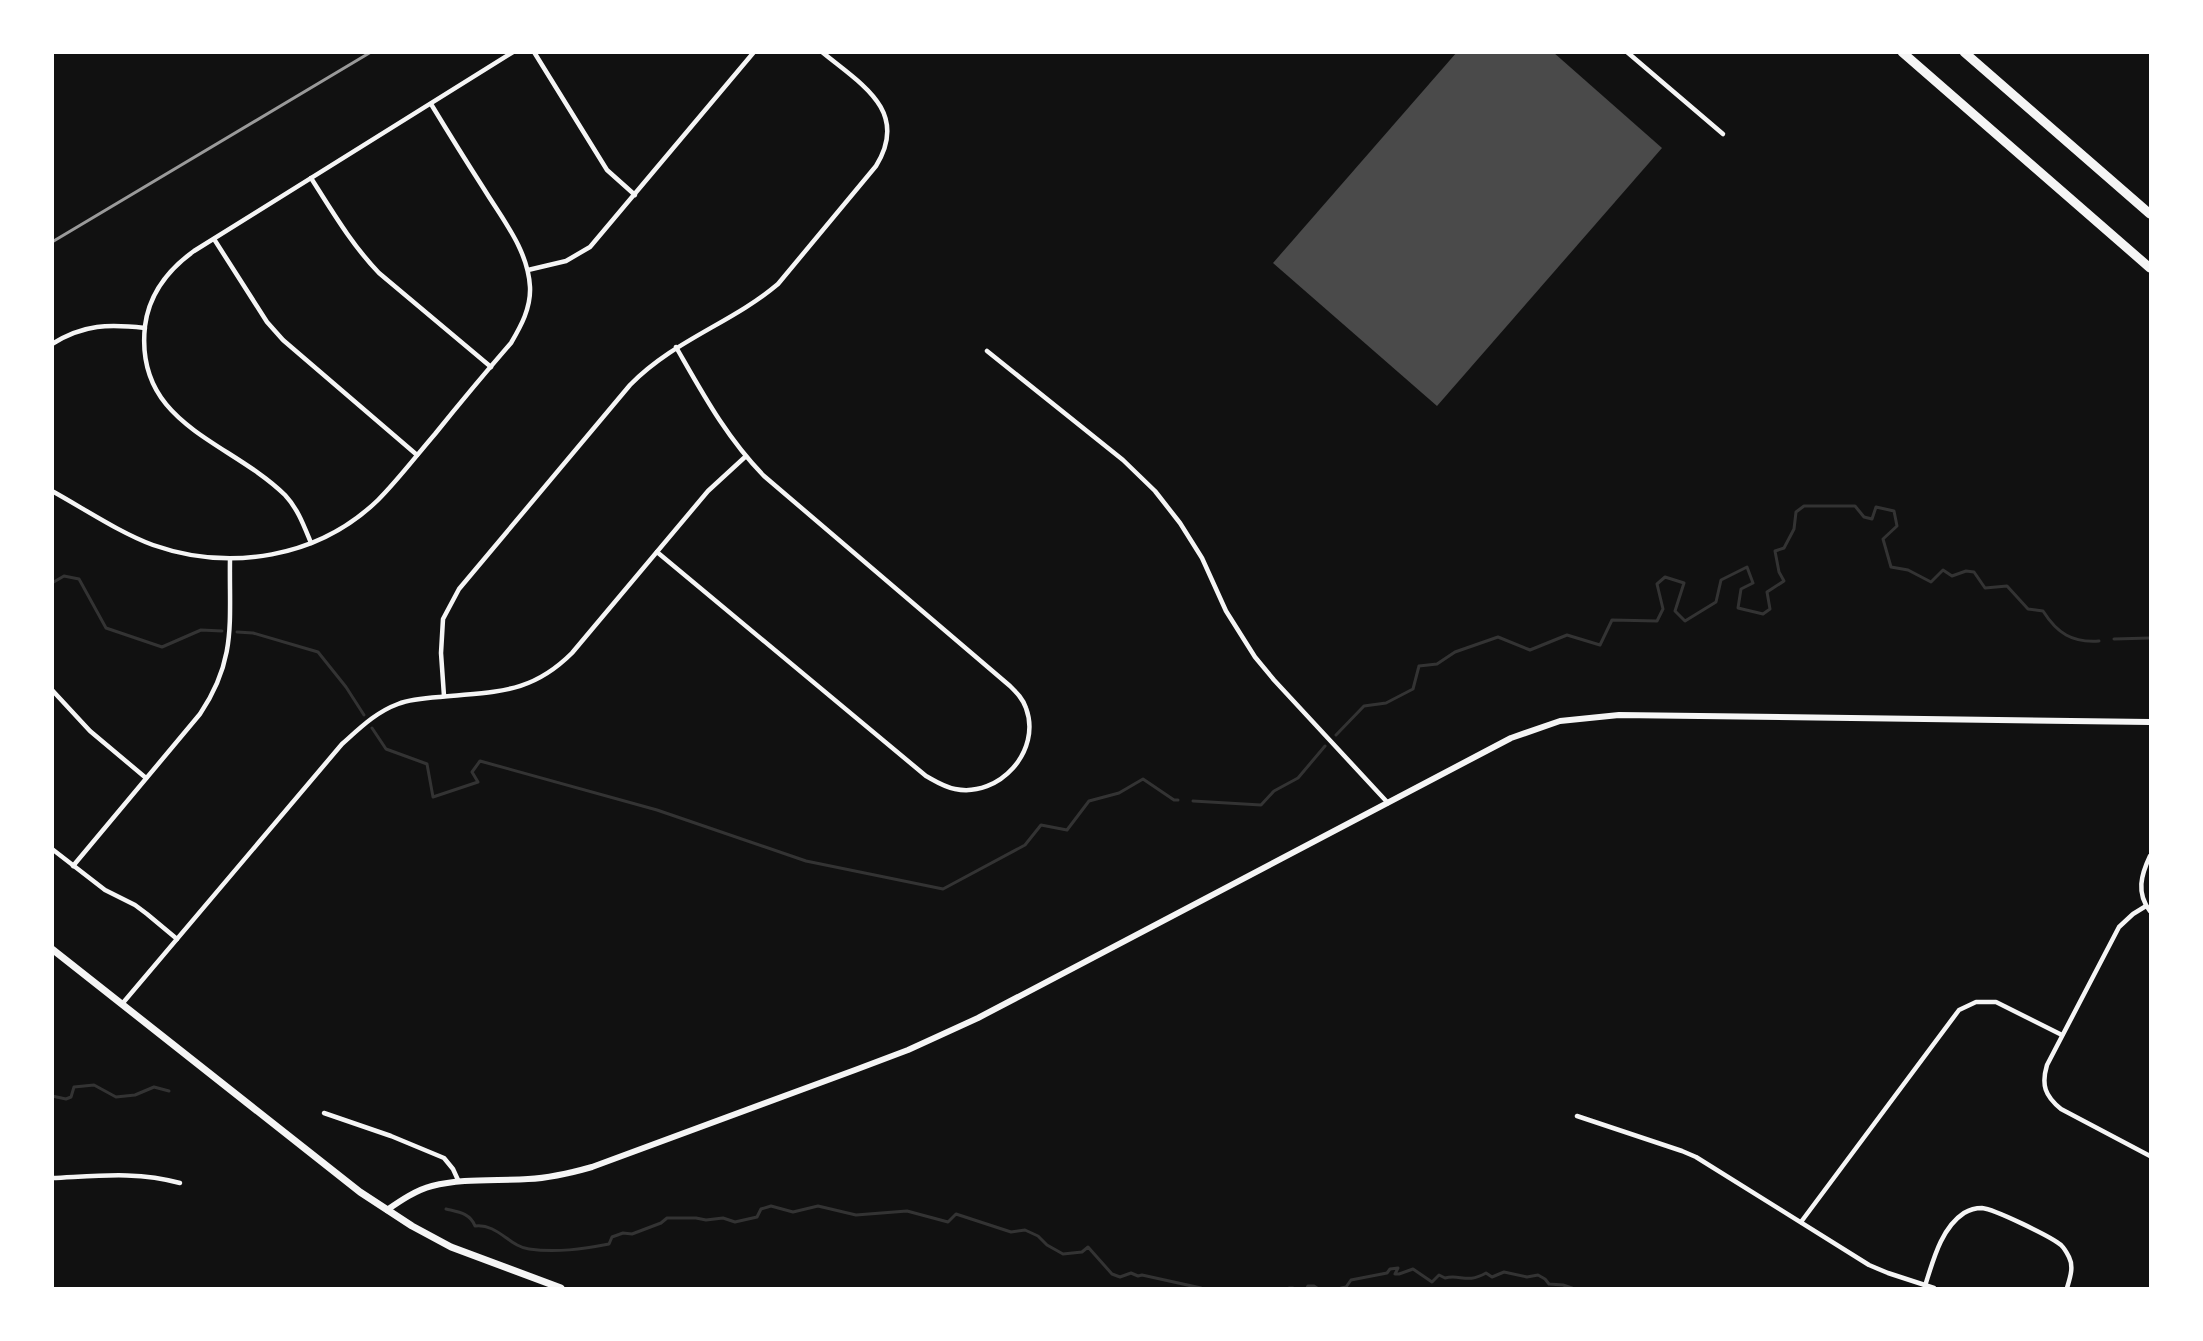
<svg xmlns="http://www.w3.org/2000/svg" width="2203" height="1341" viewBox="0 0 2203 1341" font-family="'Fira Sans',sans-serif">
	<style>
		.lines { fill: none; stroke-linecap: round; stroke-linejoin: round }
		.stream { stroke: #333; stroke-width: 3 }
		.building { fill: #4a4a4a }
		.minor { stroke: #f5f5f5; stroke-width: 4.5 }
		.tertiary { stroke: #f5f5f5; stroke-width: 6 }
		.secondary { stroke: #f5f5f5; stroke-width: 7 }
		.motorway { stroke: #f5f5f5; stroke-width: 9 }
		.rail { stroke: #9a9a9a; stroke-width: 3 }
	</style>
	<rect width="100%" height="100%" fill="#111"/>
	<g class="lines">
		<g class="stream">
			<polyline points="52,583 64,576 79,579 106,628 162,647 201,630 222,631"/>
			<polyline points="237,632 253,633 318,652 346,687 364,715"/>
			<polyline points="2114,639 2150,638"/>
			<polyline points="372,728 386,749 427,764 433,797 478,782 472,772 480,761 657,810 806,861 943,889 1025,845 1041,825 1067,830 1089,801 1119,793 1143,779 1174,800 1178,800"/>
			<path d="M1336,735L1364,706L1386,703L1413,689L1419,666L1437,664L1455,652L1498,637L1530,650L1567,635L1600,645L1612,620L1657,621L1663,609L1657,584L1665,577L1684,583L1675,611L1685,621L1716,602L1721,580L1747,567L1753,583L1741,589L1738,608L1763,614L1770,609L1767,592L1784,581L1779,572L1775,551L1784,548L1794,529L1796,512L1804,506H1855L1864,517L1872,519L1876,507L1894,511L1897,526L1883,539L1891,567L1908,570L1931,582L1943,570L1952,576L1966,571L1974,572L1985,588L2007,586L2028,609L2043,611C2057,633 2072,643 2099,641"/>
			<polyline points="1193,801 1261,805 1274,791 1298,778 1325,746"/>
			<polyline points="52,1096 66,1099 71,1097 74,1087 94,1085 116,1097 135,1095 154,1087 169,1091"/>
			<path d="M446,1209C458,1212 470,1213 475,1226C497,1223 510,1247 529,1249C556,1253 583,1249 609,1244L612,1237L623,1233L632,1234L661,1223L667,1218H696L706,1220L723,1218L735,1222L757,1217L761,1209L771,1206L793,1212L818,1206L856,1215L907,1211L948,1222L956,1214L1011,1232L1025,1230L1038,1236L1047,1245L1063,1254L1082,1252L1088,1247L1112,1274L1120,1277L1131,1273L1138,1276L1142,1275L1201,1288"/>
			<polyline points="1289,1288 1293,1288"/>
			<polyline points="1307,1288 1308,1286 1314,1286 1317,1288"/>
			<path d="M1341,1288L1346,1287L1351,1280L1387,1273L1390,1269L1398,1268L1395,1274H1399L1413,1269L1432,1282L1439,1275L1445,1278C1460,1274 1467,1284 1486,1273L1492,1277L1504,1272L1527,1277L1538,1275L1545,1279L1549,1284L1563,1285L1572,1288"/>
		</g>
	</g>
	<polygon class="building" points="1457,52 1553,52 1662,148 1437,406 1273,263"/>
	<g class="lines">
		<g class="minor">
			<polyline points="534,52 607,170 635,195"/>
			<polyline points="1627,52 1723,134"/>
			<path d="M311,178C332,211 352,245 379,273L491,367"/>
			<polyline points="214,239 267,322 283,340 417,455"/>
			<polyline points="528,270 566,261 590,247 754,52"/>
			<path d="M52,344C84,324 109,324 145,328"/>
			<polyline points="987,351 1123,460 1155,491 1180,523 1202,558 1226,611 1255,657 1274,680 1388,803"/>
			<path d="M52,491C83,508 120,533 153,545C230,572 318,558 378,500C398,480 416,456 435,434C460,403 485,373 511,343C521,326 531,308 530,287C528,250 503,220 484,189C466,161 448,132 431,104"/>
			<path d="M311,543C304,526 298,509 285,495C229,440 134,425 145,326C149,294 169,269 194,251L513,52"/>
			<path d="M657,552L926,776C935,781 944,787 955,789C999,798 1042,751 1026,708C1023,699 1017,693 1010,686L764,476C726,437 703,394 676,347"/>
			<polyline points="52,690 90,731 146,778"/>
			<path d="M444,696L441,653L443,619L459,589L630,385C674,340 732,323 778,284L876,166C910,111 861,84 822,52"/>
			<polyline points="52,849 105,890 135,905 147,914 177,939"/>
			<path d="M2150,856C2141,875 2136,893 2150,911"/>
			<path d="M73,866L200,714C237,659 229,622 230,559"/>
			<path d="M2146,906L2133,914L2119,927L2047,1065C2041,1085 2045,1096 2061,1109L2150,1156"/>
			<path d="M122,1004L342,744C360,728 376,712 398,704C411,699 426,698 440,697C495,691 530,695 572,653L708,491L745,457"/>
			<polyline points="324,1113 391,1136 444,1158 453,1169 458,1180"/>
			<polyline points="1577,1116 1682,1151 1696,1157 1869,1265 1888,1273 1934,1288"/>
			<path d="M52,1178C97,1176 137,1171 180,1183"/>
			<polyline points="1801,1222 1959,1010 1976,1002 1996,1002 2062,1035"/>
			<path d="M1925,1286C1933,1261 1941,1228 1964,1213C1969,1210 1976,1208 1982,1208C1994,1209 2052,1237 2061,1245C2064,1248 2067,1253 2069,1257C2074,1267 2070,1278 2067,1288"/>
		</g>
		<path class="tertiary" d="M387,1210C400,1201 416,1190 432,1186C463,1178 496,1181 528,1179C550,1178 571,1173 592,1167L855,1070L908,1050L978,1018L1511,738L1560,721L1619,715L2150,722"/>
		<polyline class="secondary" points="52,949 360,1192 412,1226 451,1247 561,1288"/>
		<g class="motorway">
			<polyline points="1902,52 2150,268"/>
			<polyline points="1964,52 2150,214"/>
		</g>
		<polyline class="rail" points="52,242 371,52"/>
	</g>
	<rect width="2203" height="1341" fill="none" stroke="#ffffff" stroke-width="108"/>
</svg>
